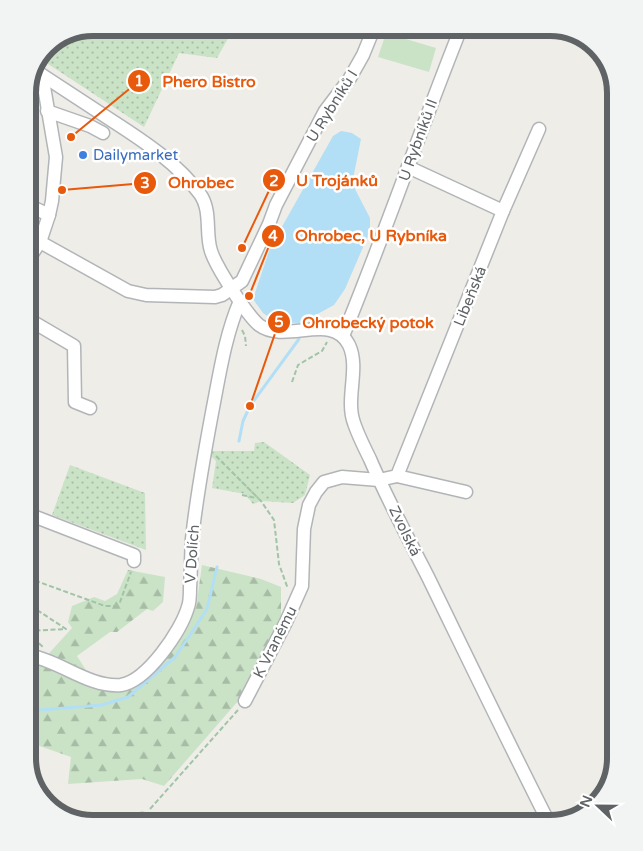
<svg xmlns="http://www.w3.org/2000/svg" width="643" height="851" viewBox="0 0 643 851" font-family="'Varela Round',sans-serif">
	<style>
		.green { fill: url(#green-dots) }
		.forest { fill: url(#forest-firs) }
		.pitch { fill: #cae3c7 }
		.water { fill: #b2dff5 }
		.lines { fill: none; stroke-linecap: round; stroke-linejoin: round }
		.stream { stroke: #b2dff5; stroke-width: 3 }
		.minor-casing { stroke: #b2b5b8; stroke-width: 15 }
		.path { stroke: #a1c4a7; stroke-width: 2; stroke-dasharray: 5 2.5; stroke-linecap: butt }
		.minor { stroke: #fff; stroke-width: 12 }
		.shop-dot { fill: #3f7fe0; stroke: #fff; stroke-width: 2 }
		.labels { text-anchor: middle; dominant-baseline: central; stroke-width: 5; stroke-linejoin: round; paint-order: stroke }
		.street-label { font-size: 15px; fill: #5f6366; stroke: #fff }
		.shop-label { font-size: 15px; fill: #366cbe; stroke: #fff; text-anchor: start }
		.rim { fill: none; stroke: #5f6366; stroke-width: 6 }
		.leader { fill: none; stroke: #e8590c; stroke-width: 2 }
		.callout-dot { fill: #e8590c; stroke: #fff; stroke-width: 2 }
		.mark-label { font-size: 15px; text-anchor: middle; font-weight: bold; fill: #fff }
		.callout-label { font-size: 16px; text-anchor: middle; font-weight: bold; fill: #e8590c; stroke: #fff; stroke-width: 5; stroke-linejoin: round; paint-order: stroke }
	</style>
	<defs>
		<pattern id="green-dots" width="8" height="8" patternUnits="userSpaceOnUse" patternTransform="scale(1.25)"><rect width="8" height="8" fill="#cae3c7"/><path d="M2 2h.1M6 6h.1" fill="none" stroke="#a7bca5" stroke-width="1.8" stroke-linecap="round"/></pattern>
		<pattern id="forest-firs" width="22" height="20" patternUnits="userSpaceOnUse" patternTransform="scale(1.25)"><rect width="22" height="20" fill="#cae3c7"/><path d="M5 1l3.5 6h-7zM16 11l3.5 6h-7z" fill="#a7bca5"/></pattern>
	</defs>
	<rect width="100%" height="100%" fill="#efede8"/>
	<g class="green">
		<polygon points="93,28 234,28 217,58 179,53 144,127 42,60 50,44"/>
		<polygon points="264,442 310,475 305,495 293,503 261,501 253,504 245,494 212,488 216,461 211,456 211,451 254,451 255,443"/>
		<polygon points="70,465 145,493 146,550 52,515"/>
	</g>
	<polygon class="forest" points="202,565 261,579 281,587 281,620 239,700 164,786 142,779 68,784 71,757 28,742 28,661 42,661 72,628 68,622 72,606 94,597 105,601 117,594 128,570 165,577 163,602 153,611 147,609 117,632 110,632 77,656 89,675 122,680 138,672 176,626 196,608"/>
	<polygon class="pitch" points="386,33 436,48 429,72 378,57"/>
	<polygon class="water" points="341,131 352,133 361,139 353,179 355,189 370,218 370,231 345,289 334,305 301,323 276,322 263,313 253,299 270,248 333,136"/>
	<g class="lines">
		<g class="stream">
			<polyline points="239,441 243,421 250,406 299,339"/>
			<polyline points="28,711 102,705 128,697 175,657 188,638 207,609 217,567"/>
		</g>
		<defs>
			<g id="minor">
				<path d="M36,71C62,88 88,105 114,122C145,142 178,164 200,194C212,211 205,233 211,251C216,267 247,315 259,325C286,345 332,311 349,345C360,368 345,399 354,423C358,435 364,447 370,459C387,499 408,538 428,577C468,659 508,742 549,823"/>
				<polyline points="47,111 90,126 103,133"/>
				<polyline points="408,167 503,211"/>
				<polyline points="28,205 49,215"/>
				<polyline points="40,242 128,291 146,295 215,297 222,295 242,281 269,224 276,205 325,111 350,78 363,55 374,28"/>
				<polyline points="28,260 40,242 49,215 52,201 56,157 42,75"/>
				<polyline points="28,319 74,346 75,402 90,408"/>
				<path d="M343,336C385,234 420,130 461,28"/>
				<polyline points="397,476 466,492"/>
				<polyline points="28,514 134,555 134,561"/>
				<path d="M28,655C59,660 89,688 121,685C147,681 181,631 188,607C190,602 190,595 190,588C191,572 191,555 192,539C197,491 206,444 215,397C221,365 227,331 240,301"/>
				<polyline points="245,701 286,622 302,586 304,529 309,505 316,492 324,482 342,477 379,480 397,476 503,211 539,129"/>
				<polyline points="140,823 142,819 156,823"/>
			</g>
		</defs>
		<use href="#minor" class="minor-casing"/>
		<g class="path">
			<path d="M384,30C398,33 408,34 420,28"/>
			<polyline points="242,330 245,336 246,346"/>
			<polyline points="292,382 298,365 322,351 327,342"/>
			<polyline points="216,456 261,501 274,520 279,564 288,589"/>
			<polyline points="242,495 256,498"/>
			<polyline points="28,578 105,606 114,606 120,602 131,572"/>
			<polyline points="28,631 66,629 28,604"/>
			<polyline points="28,633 43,647"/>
			<polyline points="150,809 238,710"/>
		</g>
		<use href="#minor" class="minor"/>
	</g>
	<circle class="shop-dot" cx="83" cy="155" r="5"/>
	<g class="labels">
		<g class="street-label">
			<text transform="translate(332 106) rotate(-58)">U Rybníků I</text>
			<text transform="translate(418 140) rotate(-70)">U Rybníků II</text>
			<text transform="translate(470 296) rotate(-68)">Libeňská</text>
			<text transform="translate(405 531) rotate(64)">Zvolská</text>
			<text transform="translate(192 554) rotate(-86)">V Dolích</text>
			<text transform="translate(275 642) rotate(-63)">K Vranému</text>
		</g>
		<g class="shop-label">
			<text x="93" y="155">Dailymarket</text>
		</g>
	</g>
	<path d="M0 0H643V851H0ZM93 36H550A57 57 0 0 1 607 93V758A57 57 0 0 1 550 815H93A57 57 0 0 1 36 758V93A57 57 0 0 1 93 36Z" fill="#f2f3f3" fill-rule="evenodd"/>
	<path class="rim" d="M93 36H550A57 57 0 0 1 607 93V758A57 57 0 0 1 550 815H93A57 57 0 0 1 36 758V93A57 57 0 0 1 93 36Z"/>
	<path class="leader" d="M71 137L139 81M242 248L274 180M62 190L145 183M249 296L273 236M250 406L279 322"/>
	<g class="callout-dot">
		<circle cx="71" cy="137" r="5"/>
		<circle cx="242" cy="248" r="5"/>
		<circle cx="62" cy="190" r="5"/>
		<circle cx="249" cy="296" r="5"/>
		<circle cx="250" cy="406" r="5"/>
		<circle cx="139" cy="81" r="12"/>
		<circle cx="274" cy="180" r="12"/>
		<circle cx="145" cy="183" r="12"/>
		<circle cx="273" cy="236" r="12"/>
		<circle cx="279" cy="322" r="12"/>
	</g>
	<g class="mark-label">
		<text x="139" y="86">1</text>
		<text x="274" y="186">2</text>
		<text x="145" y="188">3</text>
		<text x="273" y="241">4</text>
		<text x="279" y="327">5</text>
	</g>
	<g class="callout-label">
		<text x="209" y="87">Phero Bistro</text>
		<text x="337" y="186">U Trojánků</text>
		<text x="201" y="188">Ohrobec</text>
		<text x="371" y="241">Ohrobec, U Rybníka</text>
		<text x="368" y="328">Ohrobecký potok</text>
	</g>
	<g transform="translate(598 806) rotate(292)" stroke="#ffffff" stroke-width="4" paint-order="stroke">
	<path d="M0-4L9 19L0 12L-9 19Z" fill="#5f6366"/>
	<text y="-8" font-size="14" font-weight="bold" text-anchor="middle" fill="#5f6366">N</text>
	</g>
</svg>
